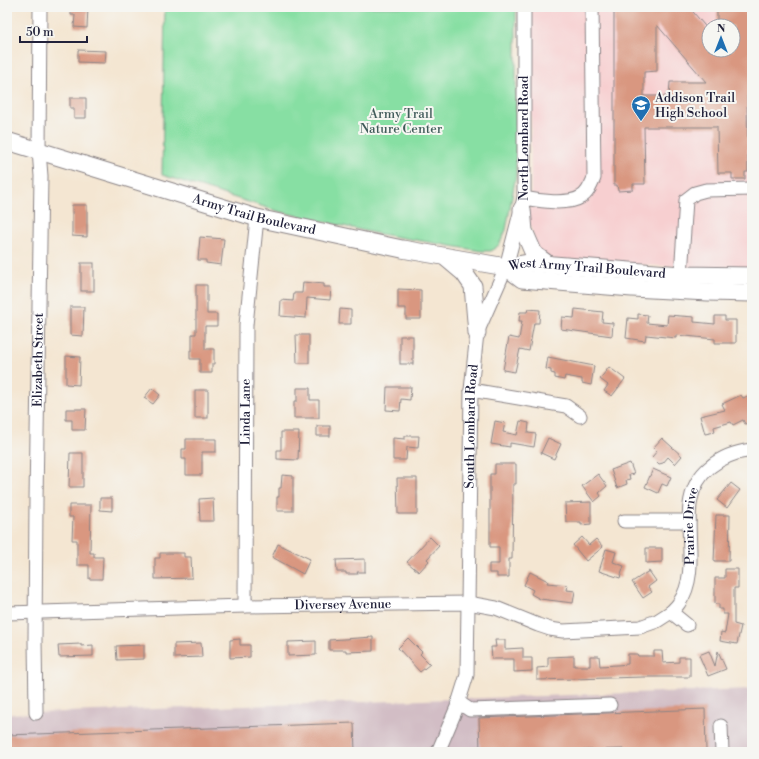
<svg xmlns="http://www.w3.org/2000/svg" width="759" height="759" viewBox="0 0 759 759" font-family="'Libre Bodoni',serif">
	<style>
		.built { fill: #f7cfd0; fill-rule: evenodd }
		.industrial { fill: #d2bdc5 }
		.green { fill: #87dfa3; stroke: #54806f }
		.building { fill: #d99780; fill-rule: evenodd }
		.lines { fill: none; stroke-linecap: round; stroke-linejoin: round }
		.minor-casing { stroke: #8b8486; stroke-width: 15 }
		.major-casing { stroke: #8b8486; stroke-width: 19 }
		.minor { stroke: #fff; stroke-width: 13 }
		.major { stroke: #fff; stroke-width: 17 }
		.labels { text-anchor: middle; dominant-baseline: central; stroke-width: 4; stroke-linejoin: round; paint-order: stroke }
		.poi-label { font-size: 13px; fill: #22223b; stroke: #f6f6f2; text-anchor: start }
		.park-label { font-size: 13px; fill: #405b5a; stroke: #f6f6f2 }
		.street-label { font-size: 13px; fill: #22223b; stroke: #f6f6f2 }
	</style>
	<rect width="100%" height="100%" fill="#f6f6f2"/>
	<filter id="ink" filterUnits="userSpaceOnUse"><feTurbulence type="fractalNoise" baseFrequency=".025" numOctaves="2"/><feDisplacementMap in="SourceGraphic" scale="8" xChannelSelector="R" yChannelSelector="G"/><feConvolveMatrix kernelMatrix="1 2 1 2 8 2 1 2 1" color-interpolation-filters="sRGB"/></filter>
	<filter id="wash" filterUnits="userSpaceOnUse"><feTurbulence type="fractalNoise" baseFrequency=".012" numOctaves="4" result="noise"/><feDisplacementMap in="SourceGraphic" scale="16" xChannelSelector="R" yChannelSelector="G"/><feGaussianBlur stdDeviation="0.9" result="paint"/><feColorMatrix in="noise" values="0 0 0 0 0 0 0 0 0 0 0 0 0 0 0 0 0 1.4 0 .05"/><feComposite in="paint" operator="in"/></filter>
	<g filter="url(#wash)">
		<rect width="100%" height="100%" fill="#f4e6d2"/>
		<path class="built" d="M531,7H752V271L551,260L538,253L527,214L531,194ZM709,26H733V50H709Z"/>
		<polygon class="industrial" points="752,689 752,752 7,752 7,714"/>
		<polygon class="green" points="165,7 516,7 516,175 506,230 499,245 491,251 481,251 374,233 277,211 162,175"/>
		<g id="blocks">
			<g class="building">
				<polygon points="71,7 88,7 87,28 74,27 75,15 71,15"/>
				<path d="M614,7H689L709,31V50H733V26H717V7H752V96H747L748,172H745V179H732V173H718L717,127H644L645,184H633V190L618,191L617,185H614ZM657,25L706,82H670L669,96H644V72L657,71Z"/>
				<polygon points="78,50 106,51 105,63 78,62"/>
				<polygon points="70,98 86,98 86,118 74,118 74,108 70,108"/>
				<polygon points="72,205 87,205 87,237 72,236"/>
				<polygon points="200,237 224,239 221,265 206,263 206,260 198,260"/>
				<rect x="81" y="263" width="13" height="28"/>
				<polygon points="303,282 324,284 324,287 331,287 330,300 307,298 306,318 280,316 281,300 293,301 294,293 302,293"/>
				<polygon points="196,285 207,285 207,314 217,314 217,326 205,326 205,349 214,349 214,364 212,364 212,373 200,373 200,359 190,359 190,350 192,350 192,334 196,334"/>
				<polygon points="398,289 421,290 421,319 406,319 406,308 398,308"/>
				<polygon points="70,307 84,307 83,336 70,335"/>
				<polygon points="340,309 351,310 351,324 339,324"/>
				<polygon points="528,309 540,310 539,323 534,323 529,351 520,349 515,372 503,370 509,337 519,339 522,321 519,321 520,312 527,312"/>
				<polygon points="575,309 603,312 602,322 613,323 612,336 561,329 562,317 574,318"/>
				<polygon points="638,314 648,315 647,323 667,325 668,315 694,317 694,322 715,324 715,316 725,316 725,320 736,320 736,343 715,343 715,339 676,335 676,338 646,335 645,341 626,338 628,318 638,319"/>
				<polygon points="296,335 309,335 309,363 297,363"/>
				<rect x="400" y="336" width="13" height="28"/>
				<polygon points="66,356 80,357 79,385 66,384"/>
				<polygon points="548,357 594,366 591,385 582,383 582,379 565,376 564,380 555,378 555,374 551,373 551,370 546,369"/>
				<polygon points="609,367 625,379 612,396 604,391 608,385 600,379"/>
				<polygon points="387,387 411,387 410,400 401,399 400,411 386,410"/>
				<polygon points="152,388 160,395 153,404 144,398"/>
				<polygon points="297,388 310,388 310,400 319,400 319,418 294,418 294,401 297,401"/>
				<rect x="195" y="390" width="13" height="28"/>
				<polygon points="752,394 752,421 745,424 743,420 733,425 731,422 714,427 715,432 705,434 700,416 725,410 722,404 741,395 743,398"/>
				<polygon points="66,409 86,409 85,430 72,430 72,420 66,420"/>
				<polygon points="495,421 505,423 503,432 517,435 520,421 529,423 528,433 536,434 534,447 510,443 510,447 491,444"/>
				<rect x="317" y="426" width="13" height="10"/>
				<polygon points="281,432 299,432 298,460 277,459 277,450 281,450"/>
				<polygon points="405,436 419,436 418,448 407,447 406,460 393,460 393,438 405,439"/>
				<polygon points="548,438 561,444 554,459 541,453"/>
				<polygon points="662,438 682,456 675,464 668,457 663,463 659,464 652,457 657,451 653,448"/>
				<polygon points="186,439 216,439 216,452 202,452 202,475 186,475 186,459 182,459 182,449 186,449"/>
				<polygon points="70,453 83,453 83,487 69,487"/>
				<polygon points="630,463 634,474 629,475 630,479 626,480 627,484 617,488 611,470"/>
				<polygon points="495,464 516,464 516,484 513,484 512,559 509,559 509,577 497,577 497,573 489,573 489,564 499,564 499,547 490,547 490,474 495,474"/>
				<polygon points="653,469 671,477 667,486 662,484 658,493 645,487"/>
				<polygon points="598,474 607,486 599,493 601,496 594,502 582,486"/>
				<polygon points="282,475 293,476 293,511 277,511 277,497 279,497 279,488 281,488"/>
				<polygon points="397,478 417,478 417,514 398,514"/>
				<polygon points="731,483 740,490 727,508 717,500"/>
				<polygon points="100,498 112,498 112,511 100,510"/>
				<polygon points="213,498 214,521 200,521 199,499"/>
				<polygon points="591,502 591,524 581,525 581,522 566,522 565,503"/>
				<polygon points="69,505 91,505 90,553 94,553 94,557 103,557 102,579 89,579 89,565 77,565 77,540 72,540 73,517 69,517"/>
				<polygon points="716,515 730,515 729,561 714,561"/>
				<polygon points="430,537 439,546 427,559 429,561 419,572 407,562"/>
				<polygon points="582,537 589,545 596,539 603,547 586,561 573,545"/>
				<polygon points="278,544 310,559 303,574 272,557"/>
				<polygon points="646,548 662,548 662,562 646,563"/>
				<polygon points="606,549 616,552 613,562 624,566 620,578 599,571"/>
				<polygon points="160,553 184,553 184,557 191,557 192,578 155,579 155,558 160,558"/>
				<polygon points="365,559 365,572 357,572 358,574 346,574 346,572 337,572 336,560"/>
				<polygon points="725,569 738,569 738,588 734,588 734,624 741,626 737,644 720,641 721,632 725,633 728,614 723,614 723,609 719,609 719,604 715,604 715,578 725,578"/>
				<polygon points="649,571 656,581 648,587 652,592 643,598 632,582"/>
				<polygon points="530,572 548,581 547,583 568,585 567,590 575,591 573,603 540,599 531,594 533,590 524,585"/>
				<polygon points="373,637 373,651 346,652 346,650 329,650 329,640"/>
				<polygon points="408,638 422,652 420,654 430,664 420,672 398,648"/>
				<polygon points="240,639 240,645 250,645 250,657 230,658 230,640"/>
				<polygon points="495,640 505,640 505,649 523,648 523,658 532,658 532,671 514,672 514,659 492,659 491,647 496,647"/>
				<polygon points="316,641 316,655 288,656 288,642"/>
				<polygon points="201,643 202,657 174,658 174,644"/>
				<polygon points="81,644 81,646 93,645 93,656 59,657 58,645"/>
				<polygon points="144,645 144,659 117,660 116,646"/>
				<polygon points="654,651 662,651 663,663 679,662 679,657 690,657 690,677 644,677 537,680 537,668 548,667 548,657 574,656 574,666 590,666 590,656 599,656 600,666 617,665 628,664 628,654 637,654 638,656 654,656"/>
				<polygon points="709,651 715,666 718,651 726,669 708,676 699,655"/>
				<polygon points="705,709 706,752 623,752 623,749 527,752 480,752 479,718"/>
				<polygon points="354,723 355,752 7,752 7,735"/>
			</g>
		</g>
	</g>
	<g filter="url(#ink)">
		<use href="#blocks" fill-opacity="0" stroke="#8b8486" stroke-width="1"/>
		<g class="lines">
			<defs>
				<g id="minor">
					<path d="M524,198C539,201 568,205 581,197C588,193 591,185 594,178L592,7"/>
					<polyline points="681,275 686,200 695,193 706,190 752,189"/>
					<polyline points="471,390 566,406 580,416"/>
					<polyline points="624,521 689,521"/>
					<path id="s1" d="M245,606L246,325L257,218"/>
					<path id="s2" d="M7,613L245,606L468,603L496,608L538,625L550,629L563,631L640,627L657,621L671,612"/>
					<path id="s3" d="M687,625L671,612C674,609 677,606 679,603C707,563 668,501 710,467C723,456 736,452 752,450"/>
					<polyline points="458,702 470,710 610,705"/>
					<path id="s4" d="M36,713L35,640L36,500L41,176L39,151L40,7"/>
					<polyline points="721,726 722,752"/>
					<path id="s5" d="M438,752L457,707L467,675L471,390L477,333L506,267L524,198V7"/>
				</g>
				<g id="major">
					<path id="s6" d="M7,141L257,218L402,249L506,267L528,263L681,275L752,276"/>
					<polyline points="522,209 524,231 534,254 549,265"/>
					<polyline points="445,257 464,273 473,286 477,333"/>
					<polyline points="506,267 522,279 632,288 708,292 752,293"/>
				</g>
			</defs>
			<use href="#minor" class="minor-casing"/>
			<use href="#major" class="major-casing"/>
			<use href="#minor" class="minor"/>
			<use href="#major" class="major"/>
		</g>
	</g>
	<defs>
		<symbol id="school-pin" viewBox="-11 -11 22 30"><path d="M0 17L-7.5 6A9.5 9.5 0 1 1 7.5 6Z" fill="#1f6fb2" stroke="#f6f6f2"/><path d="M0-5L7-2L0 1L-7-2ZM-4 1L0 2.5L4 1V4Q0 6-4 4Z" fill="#fff"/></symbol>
	</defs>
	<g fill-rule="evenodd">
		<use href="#school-pin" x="630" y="94" width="22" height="30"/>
	</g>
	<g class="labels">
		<g class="poi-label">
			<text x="655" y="98">Addison Trail<tspan x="655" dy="15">High School</tspan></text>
		</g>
		<g class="park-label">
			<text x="401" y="114">Army Trail<tspan x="401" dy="15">Nature Center</tspan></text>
		</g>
		<g class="street-label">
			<text stroke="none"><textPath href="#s5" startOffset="628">North Lombard Road</textPath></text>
			<text stroke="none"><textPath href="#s6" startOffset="258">Army Trail Boulevard</textPath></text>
			<text stroke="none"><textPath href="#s6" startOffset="597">West Army Trail Boulevard</textPath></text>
			<text stroke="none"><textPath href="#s4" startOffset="353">Elizabeth Street</textPath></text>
			<text stroke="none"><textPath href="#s1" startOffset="194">Linda Lane</textPath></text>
			<text stroke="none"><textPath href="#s5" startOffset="331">South Lombard Road</textPath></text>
			<text stroke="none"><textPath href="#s3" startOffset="112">Prairie Drive</textPath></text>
			<text stroke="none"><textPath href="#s2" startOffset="336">Diversey Avenue</textPath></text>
		</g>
	</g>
	<rect width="759" height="759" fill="none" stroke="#f6f6f2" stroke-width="24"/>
	<g transform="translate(721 38)"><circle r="19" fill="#f6f6f2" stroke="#a1a1a9"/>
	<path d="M0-3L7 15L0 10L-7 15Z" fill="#1f6fb2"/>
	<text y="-6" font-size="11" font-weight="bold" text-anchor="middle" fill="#22223b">N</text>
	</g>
	<path d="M20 36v6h67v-6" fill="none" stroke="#22223b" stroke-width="2"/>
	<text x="26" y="36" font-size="12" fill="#22223b" stroke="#f6f6f2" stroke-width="3" paint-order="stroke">50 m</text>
</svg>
